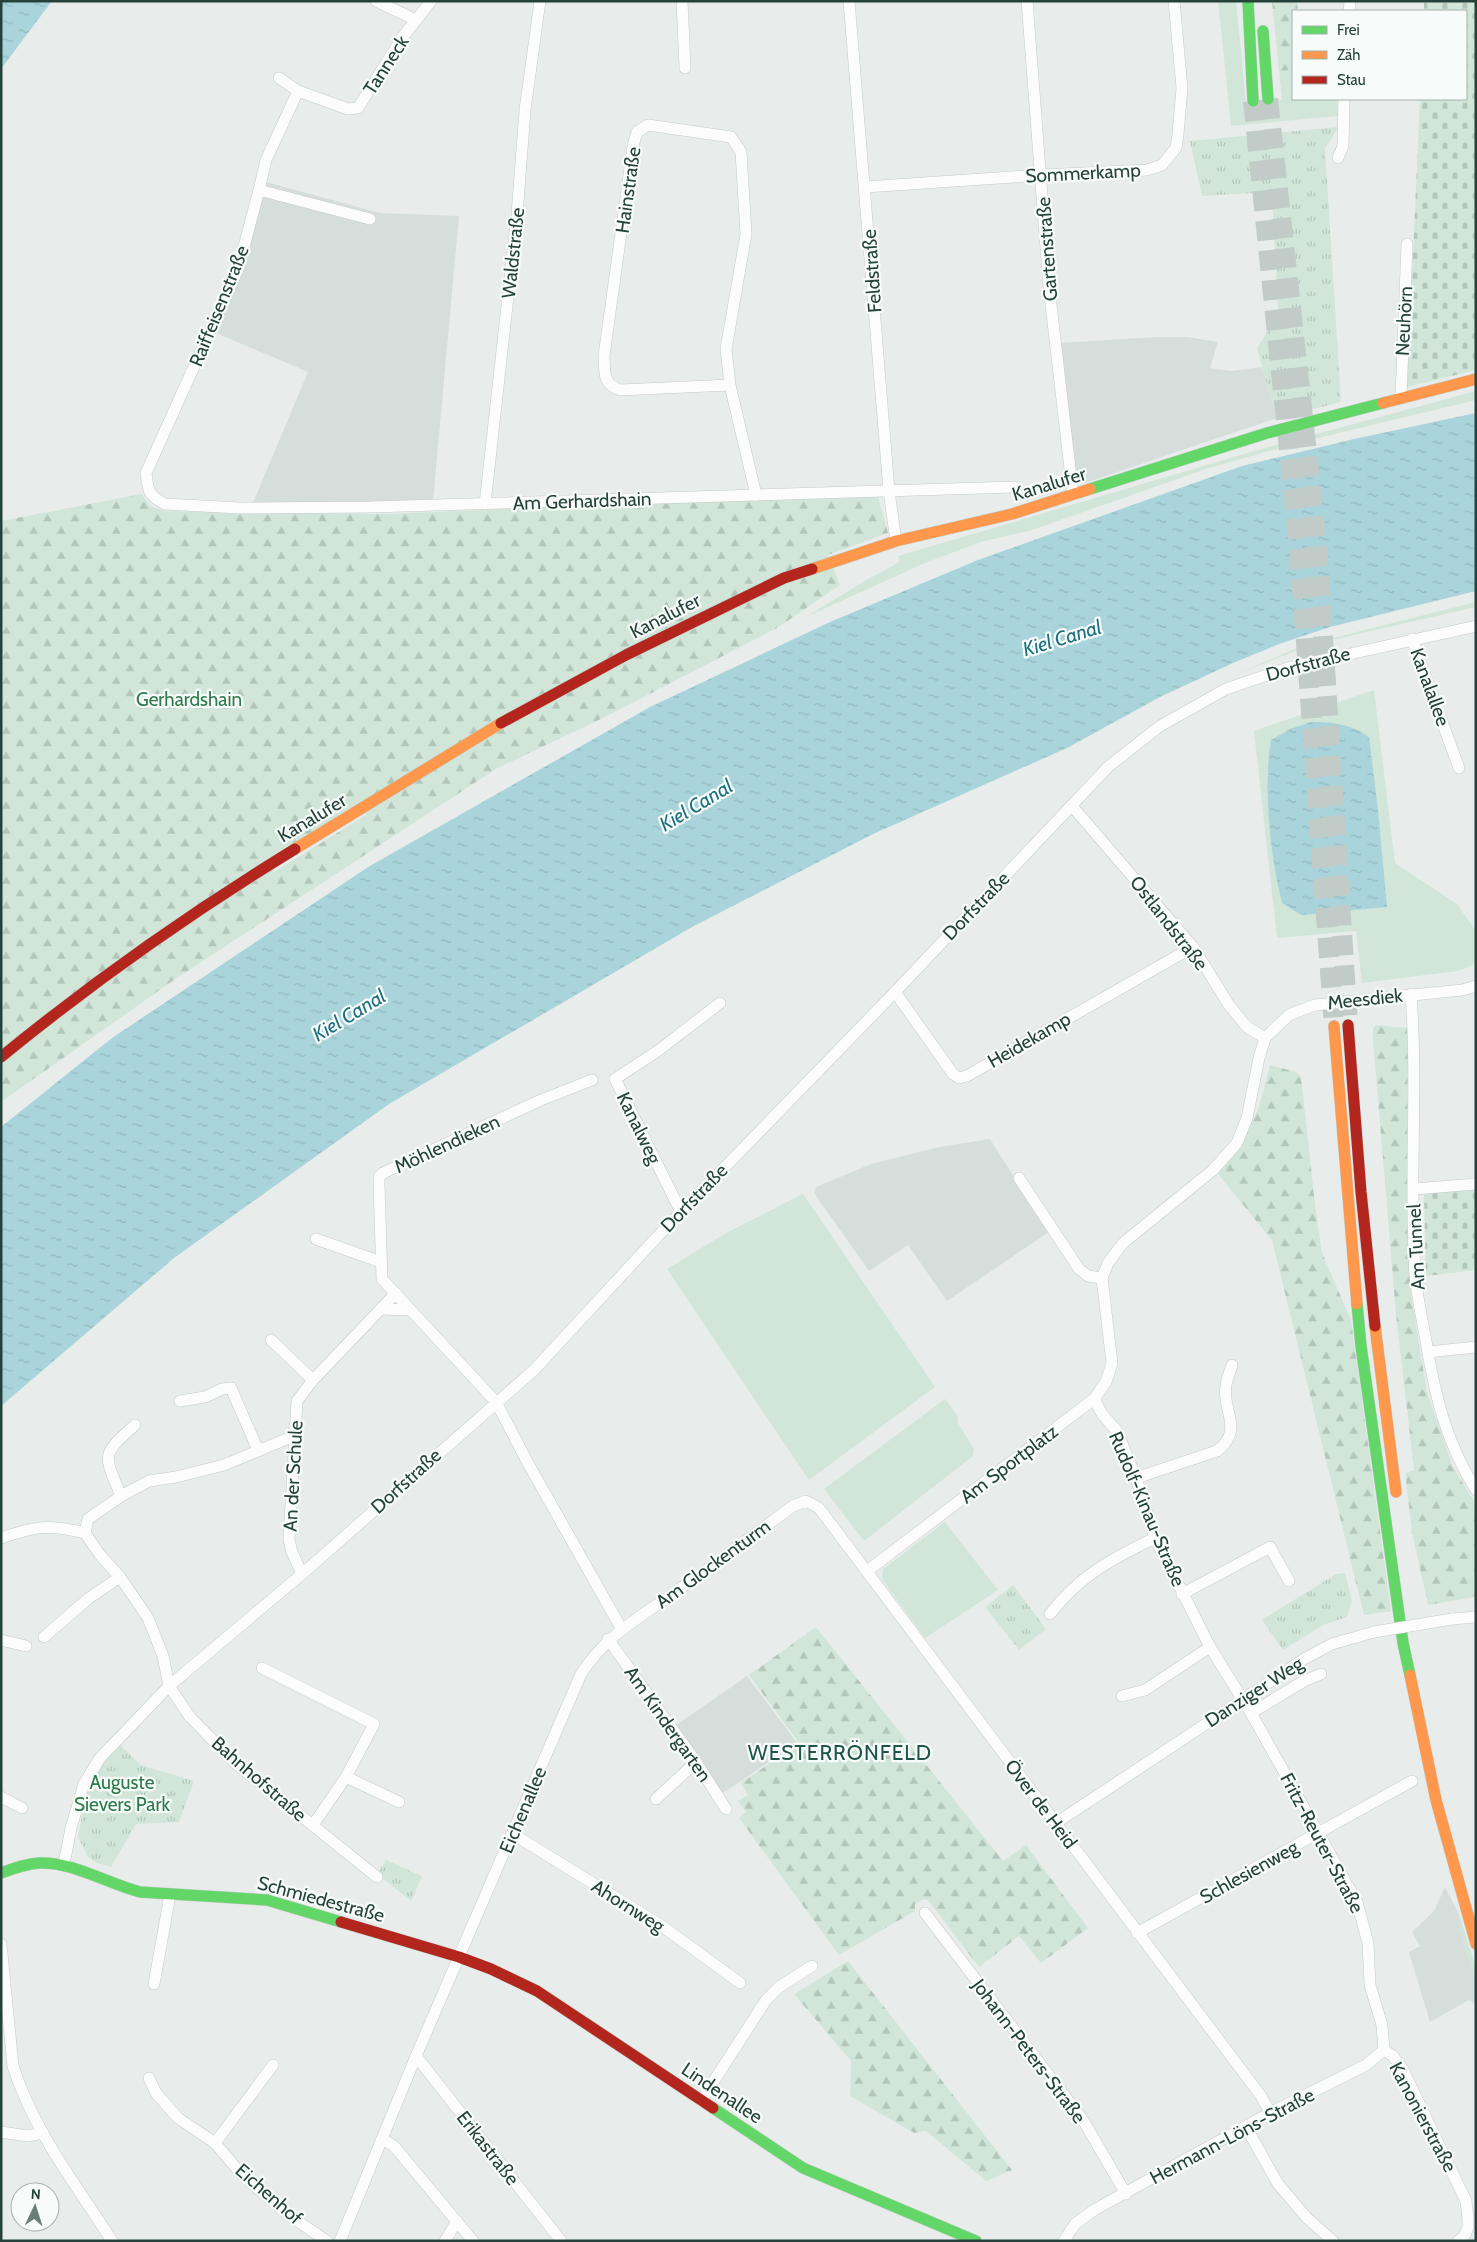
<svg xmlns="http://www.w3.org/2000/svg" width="1477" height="2242" viewBox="0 0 1477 2242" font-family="Cabin,sans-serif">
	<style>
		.built { fill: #d6dedb }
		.green { fill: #d1e6d8 }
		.forest { fill: url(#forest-firs); fill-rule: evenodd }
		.cemetery { fill: url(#cemetery-stones) }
		.park { fill: url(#park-tufts) }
		.water { fill: url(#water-ripples) }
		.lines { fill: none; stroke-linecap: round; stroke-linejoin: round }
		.highway-tunnel { stroke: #c1cbc8; stroke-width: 20; stroke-dasharray: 20 10; stroke-linecap: butt }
		.street-casing { stroke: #c5cac8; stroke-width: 12 }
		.fast-casing { stroke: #c3cbc8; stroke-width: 12 }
		.slow-casing { stroke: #c3cbc8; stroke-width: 12 }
		.jam-casing { stroke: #c3cbc8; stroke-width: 12 }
		.street { stroke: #fcfcfc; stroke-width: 11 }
		.fast { stroke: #63d668; stroke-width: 11 }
		.slow { stroke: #ff974d; stroke-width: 11 }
		.jam { stroke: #b3261e; stroke-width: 11 }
		.street-bridge-casing { stroke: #c5cac8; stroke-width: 12; stroke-linecap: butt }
		.street-bridge { stroke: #fcfcfc; stroke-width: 11 }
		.labels { text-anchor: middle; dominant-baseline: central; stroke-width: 4.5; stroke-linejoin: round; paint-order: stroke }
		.street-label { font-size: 19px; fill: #24423a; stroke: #f7fbf9 }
		.park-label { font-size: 19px; fill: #2d7a4b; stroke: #f7fbf9 }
		.water-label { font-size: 20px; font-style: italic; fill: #1c6f80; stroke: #f7fbf9 }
		.quarter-label { font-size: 21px; letter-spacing: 1px; fill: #1f5548; stroke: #f7fbf9 }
	</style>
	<defs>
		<pattern id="forest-firs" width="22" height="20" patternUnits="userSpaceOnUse" patternTransform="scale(1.25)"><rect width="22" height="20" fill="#d1e6d8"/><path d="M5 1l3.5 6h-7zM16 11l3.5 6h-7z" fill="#b3c6ba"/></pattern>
		<pattern id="cemetery-stones" width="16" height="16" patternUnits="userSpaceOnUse" patternTransform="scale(1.25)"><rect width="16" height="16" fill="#d1e6d8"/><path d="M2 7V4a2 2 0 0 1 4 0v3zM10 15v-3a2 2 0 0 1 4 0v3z" fill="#b3c6ba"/></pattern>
		<pattern id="park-tufts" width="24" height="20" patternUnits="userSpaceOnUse" patternTransform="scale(1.25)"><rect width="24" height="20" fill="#d1e6d8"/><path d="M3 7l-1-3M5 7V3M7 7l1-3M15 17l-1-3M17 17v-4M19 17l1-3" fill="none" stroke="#b3c6ba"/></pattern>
		<pattern id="water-ripples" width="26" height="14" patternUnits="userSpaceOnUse" patternTransform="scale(1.25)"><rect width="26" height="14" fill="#a9d4db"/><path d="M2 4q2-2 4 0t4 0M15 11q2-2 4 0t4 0" fill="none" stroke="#91b7bd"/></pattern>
	</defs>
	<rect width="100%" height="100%" fill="#e8edeb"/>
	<g class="built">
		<polygon points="266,182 380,213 459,216 433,501 252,505 308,372 216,333 241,271"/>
		<polygon points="1155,337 1187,337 1218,342 1210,368 1231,371 1262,367 1277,418 1085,483 1075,478 1061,343"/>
		<polygon points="990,1139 1049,1232 947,1301 908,1245 869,1271 814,1193 816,1187 871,1164 939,1147"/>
		<polygon points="747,1676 797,1743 723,1793 675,1726"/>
		<polygon points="1445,1887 1459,1914 1459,1930 1476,1980 1476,2004 1469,2000 1430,2022 1409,1952 1420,1946 1412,1932 1434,1911"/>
	</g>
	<g class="green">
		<polygon points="1218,1 1236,1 1246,102 1282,100 1279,71 1293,70 1293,99 1337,99 1338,116 1231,126"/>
		<polygon points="1476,391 1476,400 1298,443 1206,469 1032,530 981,542 925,563 806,617 861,583 900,562 898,556 1268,447"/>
		<polygon points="1476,602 1476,607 1332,640 1300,649 1233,676 1301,646"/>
		<polygon points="1374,690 1395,863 1457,904 1476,931 1476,962 1473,965 1458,971 1362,983 1356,931 1277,938 1254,731"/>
		<polygon points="803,1194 935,1387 809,1480 667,1269 726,1233"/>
		<polygon points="945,1399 958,1417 958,1423 974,1449 973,1456 864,1541 824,1489"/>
		<polygon points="945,1522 998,1590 925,1638 882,1579 883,1569"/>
		<polygon points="1459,1914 1476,1969 1476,1980 1459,1930"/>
	</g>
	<g class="forest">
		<polygon points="1272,1 1297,1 1298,11 1293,11 1293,70 1279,71"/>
		<path d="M877,493L888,533L828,555L840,585L777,628L605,717L496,769L171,982L1,1102V521L142,494L149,506L165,511L387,514ZM364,813L366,815L274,872L273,869Z"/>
		<polygon points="1376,1025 1408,1028 1407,1217 1411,1294 1427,1393 1453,1467 1476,1504 1476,1597 1428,1605 1412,1532 1406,1480 1406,1473 1414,1470 1396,1314 1373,1039 1373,1029"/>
		<polygon points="1270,1065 1296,1072 1301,1077 1315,1205 1322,1253 1351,1320 1391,1611 1364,1615 1272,1240 1218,1174 1244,1140 1259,1107"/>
		<polygon points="816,1627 1003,1861 1026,1845 1088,1928 1041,1963 1019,1936 979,1967 928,1900 924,1899 915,1904 915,1911 839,1955 739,1818 746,1812 738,1801 748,1795 741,1783 799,1743 749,1675"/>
		<polygon points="848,1961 1012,2170 986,2181 926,2131 914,2133 850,2096 851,2061 794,1994"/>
	</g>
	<g class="cemetery">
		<polygon points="1424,1 1476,1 1476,370 1407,387 1420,99 1466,99 1466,11 1424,11"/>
		<polygon points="1476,1188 1476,1270 1426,1276 1424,1191"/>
	</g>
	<g class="park">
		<polygon points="1338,127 1325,149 1341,402 1277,418 1257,349 1278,313 1272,192 1202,196 1190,141"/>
		<polygon points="1345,1573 1352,1601 1347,1617 1323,1625 1283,1650 1262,1620 1336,1574"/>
		<polygon points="1013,1585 1046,1629 1019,1650 985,1607"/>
		<polygon points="120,1745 141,1765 194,1781 179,1822 136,1824 111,1867 95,1862 87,1856 78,1836 88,1788 98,1768"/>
		<polygon points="386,1860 422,1876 411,1901 377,1874"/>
	</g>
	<g class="water">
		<polygon points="1,1 52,1 1,69"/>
		<polygon points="1476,413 1476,591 1330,627 1279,644 1233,663 1160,697 1067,748 873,834 692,927 389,1104 174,1258 1,1406 1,1127 112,1038 368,867 650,707 830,622 978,560 1242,466 1354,439"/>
		<path d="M1311,722C1333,722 1350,724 1369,737L1378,810L1387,907L1301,915L1282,903C1270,856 1263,787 1271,740L1290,729Z"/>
	</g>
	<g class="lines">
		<g class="highway-tunnel">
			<polyline points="1268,99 1317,544 1348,1025"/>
			<polyline points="1253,101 1299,547 1334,1026"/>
		</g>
		<defs>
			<g id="street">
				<polyline points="376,1 416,20"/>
				<polyline points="682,1 685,68"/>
				<polyline points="849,1 889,491 896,541"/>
				<polyline points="1027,1 1049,287 1073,495"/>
				<polyline points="1349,11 1350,1"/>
				<polyline points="279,78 298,91"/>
				<polyline points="1338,158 1343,146 1344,99"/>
				<polyline points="865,187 1042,175 1147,170 1162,165 1176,148 1178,134 1182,88 1174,1"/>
				<polyline points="259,190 266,160 298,91 348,109 358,108 402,38 431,1"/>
				<path d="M370,219L259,190L238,269L146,473C148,491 148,495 165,504L240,508L371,507L1014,487"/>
				<path d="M730,385L726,349L746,234L741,152L731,137L648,125L637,132L633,146L604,356C605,372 602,384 620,390L730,385L756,495"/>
				<polyline points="1401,397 1407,244"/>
				<polyline points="485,504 517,215 525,110 540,1"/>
				<polyline points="1412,639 1459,768"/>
				<polyline points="1072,806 1193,947 1229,1005 1247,1027 1265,1038"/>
				<polyline points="895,992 953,1074 959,1078 967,1076 1193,947"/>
				<path d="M1411,994C1418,1087 1409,1181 1415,1274C1417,1296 1422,1319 1426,1341C1435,1396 1446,1442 1476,1490"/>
				<polyline points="592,1080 541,1100 383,1173 379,1177 379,1183 382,1279 496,1402 529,1465 621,1628"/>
				<polyline points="1019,1178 1079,1269 1088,1276 1102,1278"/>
				<polyline points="1414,1189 1476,1184"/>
				<polyline points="681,1212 615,1079 659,1050 720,1003"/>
				<polyline points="316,1239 381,1262"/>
				<polyline points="382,1309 411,1310"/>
				<polyline points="271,1340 313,1380"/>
				<polyline points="1428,1352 1476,1347"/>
				<polyline points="180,1401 205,1397 222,1389 231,1388 258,1450"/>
				<path d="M1136,1478L1217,1451C1245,1430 1221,1410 1226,1385C1227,1378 1230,1372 1232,1365"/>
				<path d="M121,1496C104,1454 100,1456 135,1425"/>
				<polyline points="85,1533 88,1519 121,1496 149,1481 176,1477 224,1465 296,1435"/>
				<path d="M1,1538C37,1526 48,1524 85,1533L100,1555L120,1577L148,1618L163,1656L169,1686L190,1717L235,1763L377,1877"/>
				<polyline points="867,1571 1094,1399 1106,1382 1112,1363 1102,1278 1108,1263 1123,1243 1213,1170 1237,1143 1247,1118 1259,1058 1265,1038 1289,1015 1315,1005 1462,990 1476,986"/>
				<polyline points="302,1574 292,1552 289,1540 297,1401 313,1380 396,1293"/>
				<polyline points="1182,1594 1270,1547 1289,1581"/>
				<path d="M1050,1614C1079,1576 1113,1558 1155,1538"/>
				<polyline points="1452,1619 1476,1617"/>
				<polyline points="44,1637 89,1598 120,1577"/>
				<polyline points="608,1639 696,1762 726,1809"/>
				<polyline points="1,1640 26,1646"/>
				<polyline points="262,1668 374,1724 346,1777 313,1825"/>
				<polyline points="1122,1696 1145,1690 1210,1647"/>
				<polyline points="1251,1713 1304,1681 1321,1674"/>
				<polyline points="346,1777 399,1802"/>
				<polyline points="1,1797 22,1808"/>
				<polyline points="656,1799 696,1762"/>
				<polyline points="1056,1823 1304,1659 1332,1644 1374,1632"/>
				<polyline points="513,1834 662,1926 740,1983"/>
				<polyline points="64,1864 71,1828 84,1784 100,1758 169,1686 302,1574 534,1370 658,1236 895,992 1109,766 1160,726 1226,689 1291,667 1476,626"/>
				<polyline points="925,1913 1083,2120 1126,2194"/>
				<polyline points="1137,1933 1412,1781"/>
				<path d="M1,1944L13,2066C33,2130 76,2185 112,2241"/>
				<polyline points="154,1984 170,1895"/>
				<path d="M1384,2050L1393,2056L1402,2068L1466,2201C1467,2215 1473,2232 1458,2241"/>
				<polyline points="416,2056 561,2241"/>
				<polyline points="149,2078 156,2093 178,2118 215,2143 243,2176 290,2216 327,2241"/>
				<polyline points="701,2101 766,2000 779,1987 812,1966"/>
				<polyline points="1246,2127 1278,2184 1307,2218 1333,2241"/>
				<polyline points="1,2132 28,2136 43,2133"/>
				<polyline points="382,2139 394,2146 473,2241"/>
				<polyline points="215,2143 273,2065"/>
				<path d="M340,2241L416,2056L581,1674C607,1634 641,1617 678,1590C717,1563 755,1534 793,1506L806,1501L819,1508L1261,2096L1270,2113"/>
				<polyline points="445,2241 457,2221"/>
				<polyline points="1064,2241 1075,2224 1094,2210 1270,2113 1366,2065 1384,2050 1382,2025 1370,1985 1368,1943 1357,1902 1251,1713 1210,1647 1155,1538 1136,1478 1117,1431 1102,1414 1094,1399"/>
			</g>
			<g id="fast">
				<polyline points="1248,1 1253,101"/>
				<polyline points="1263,31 1268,99"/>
				<polyline points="1090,489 1267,433 1383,403"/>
				<polyline points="1357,1304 1361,1346 1403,1643 1410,1675"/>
				<path d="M1,1873C14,1868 25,1864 39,1863C70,1861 109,1884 140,1892L267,1900L341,1922"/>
				<polyline points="713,2108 803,2168 976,2241"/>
			</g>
			<g id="slow">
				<polyline points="1383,403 1476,379"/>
				<polyline points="812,569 896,541 1012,514 1090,489"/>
				<polyline points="295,849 501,723"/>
				<polyline points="1334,1026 1357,1304"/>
				<polyline points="1375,1326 1396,1492"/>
				<polyline points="1410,1675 1436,1800 1476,1944"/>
			</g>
			<g id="jam">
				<polyline points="501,723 626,655 784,578 812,569"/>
				<polyline points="1348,1025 1361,1192 1375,1326"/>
				<path d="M1,1057C94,981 192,912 295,849"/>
				<polyline points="341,1922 459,1957 491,1969 537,1991 713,2108"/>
			</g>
		</defs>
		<use href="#street" class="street-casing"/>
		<use href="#fast" class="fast-casing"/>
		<use href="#slow" class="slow-casing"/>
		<use href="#jam" class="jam-casing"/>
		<use href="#street" class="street"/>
		<use href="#fast" class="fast"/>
		<use href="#slow" class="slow"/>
		<use href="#jam" class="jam"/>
		<defs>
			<polyline id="street-bridge" points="1374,1632 1452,1619"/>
		</defs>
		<use href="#street-bridge" class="street-bridge-casing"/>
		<use href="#street-bridge" class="street-bridge"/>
	</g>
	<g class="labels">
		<g class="street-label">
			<text transform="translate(386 65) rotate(-57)">Tanneck</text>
			<text transform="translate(1083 173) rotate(-3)">Sommerkamp</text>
			<text transform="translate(628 190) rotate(-82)">Hainstraße</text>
			<text transform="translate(1047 249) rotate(-94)">Gartenstraße</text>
			<text transform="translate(513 253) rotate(-84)">Waldstraße</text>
			<text transform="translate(872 271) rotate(-94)">Feldstraße</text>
			<text transform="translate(219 306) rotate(-68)">Raiffeisenstraße</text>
			<text transform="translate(1404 321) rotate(-87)">Neuhörn</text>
			<text transform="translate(1049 484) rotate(-17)">Kanalufer</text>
			<text transform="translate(582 501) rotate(-2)">Am Gerhardshain</text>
			<text transform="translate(665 616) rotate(-27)">Kanalufer</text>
			<text transform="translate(1308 664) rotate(-15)">Dorfstraße</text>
			<text transform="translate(1430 687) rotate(70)">Kanalallee</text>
			<text transform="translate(312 818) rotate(-31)">Kanalufer</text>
			<text transform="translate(976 906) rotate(-46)">Dorfstraße</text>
			<text transform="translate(1169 923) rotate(52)">Ostlandstraße</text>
			<text transform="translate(1365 999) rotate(-6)">Meesdiek</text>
			<text transform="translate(1029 1040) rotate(-30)">Heidekamp</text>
			<text transform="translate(639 1128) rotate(64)">Kanalweg</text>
			<text transform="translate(447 1144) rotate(-25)">Möhlendieken</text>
			<text transform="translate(694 1198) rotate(-46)">Dorfstraße</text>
			<text transform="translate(1416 1247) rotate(-93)">Am Tunnel</text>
			<text transform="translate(1009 1464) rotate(-37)">Am Sportplatz</text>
			<text transform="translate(293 1476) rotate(-87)">An der Schule</text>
			<text transform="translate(406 1481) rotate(-42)">Dorfstraße</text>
			<text transform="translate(1147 1509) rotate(67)">Rudolf-Kinau-Straße</text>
			<text transform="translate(713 1564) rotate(-36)">Am Glockenturm</text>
			<text transform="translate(1254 1692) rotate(-33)">Danziger Weg</text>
			<text transform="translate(668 1724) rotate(55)">Am Kindergarten</text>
			<text transform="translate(259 1779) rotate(41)">Bahnhofstraße</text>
			<text transform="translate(1041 1804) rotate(53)">Över de Heid</text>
			<text transform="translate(523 1810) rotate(-67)">Eichenallee</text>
			<text transform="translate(1322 1843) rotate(62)">Fritz-Reuter-Straße</text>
			<text transform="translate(1249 1872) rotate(-29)">Schlesienweg</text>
			<text transform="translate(321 1899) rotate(15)">Schmiedestraße</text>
			<text transform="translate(628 1906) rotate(32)">Ahornweg</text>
			<text transform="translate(1029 2051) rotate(53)">Johann-Peters-Straße</text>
			<text transform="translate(722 2093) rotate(34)">Lindenallee</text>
			<text transform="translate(1423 2117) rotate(62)">Kanonierstraße</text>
			<text transform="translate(1232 2136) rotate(-28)">Hermann-Löns-Straße</text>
			<text transform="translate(488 2148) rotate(52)">Erikastraße</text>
			<text transform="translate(269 2194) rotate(41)">Eichenhof</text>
		</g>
		<g class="park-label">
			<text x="189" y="699">Gerhardshain</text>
			<text x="122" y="1782">Auguste<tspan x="122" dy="22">Sievers Park</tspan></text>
		</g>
		<g class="water-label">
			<text transform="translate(1062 638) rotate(-17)">Kiel Canal</text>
			<text transform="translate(696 805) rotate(-31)">Kiel Canal</text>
			<text transform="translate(349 1015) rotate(-31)">Kiel Canal</text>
		</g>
		<g class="quarter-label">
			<text x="840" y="1752">WESTERRÖNFELD</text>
		</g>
	</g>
	<rect width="1477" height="2242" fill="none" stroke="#24423a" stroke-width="5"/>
	<rect x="1292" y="10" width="175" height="90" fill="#f7fbf9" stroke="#a3b1ad"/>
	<rect x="1302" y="26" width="25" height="8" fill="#63d668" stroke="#a3b1ad"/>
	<text x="1337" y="35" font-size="15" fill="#24423a">Frei</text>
	<rect x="1302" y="51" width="25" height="8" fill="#ff974d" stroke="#a3b1ad"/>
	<text x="1337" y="60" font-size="15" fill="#24423a">Zäh</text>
	<rect x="1302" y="76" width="25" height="8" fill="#b3261e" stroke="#a3b1ad"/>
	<text x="1337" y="85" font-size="15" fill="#24423a">Stau</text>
	<g transform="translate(35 2207) rotate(4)"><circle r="24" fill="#f7fbf9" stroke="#a3b1ad"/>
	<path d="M0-4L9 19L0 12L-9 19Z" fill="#697e78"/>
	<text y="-8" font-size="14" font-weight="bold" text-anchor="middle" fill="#24423a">N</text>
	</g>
</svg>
